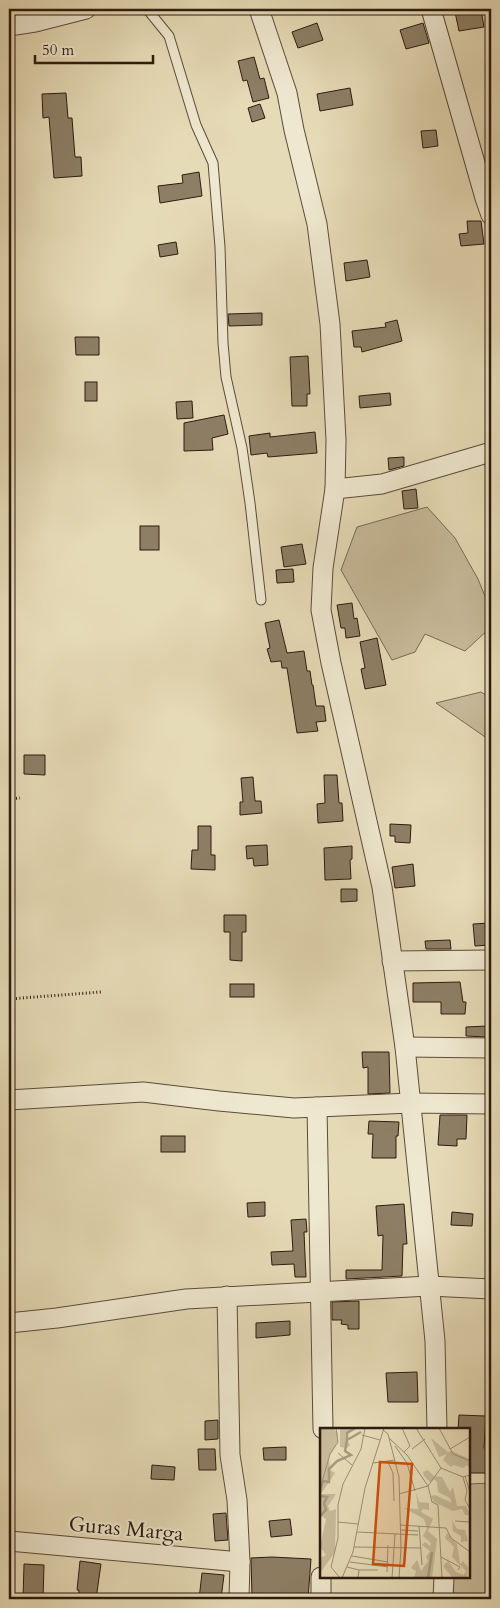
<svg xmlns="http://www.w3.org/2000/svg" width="500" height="1608" viewBox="0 0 500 1608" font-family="Cardo,serif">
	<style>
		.green { fill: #c7ba9a; stroke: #7a6a54 }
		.building { fill: #8d7f66; stroke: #2d1b0f }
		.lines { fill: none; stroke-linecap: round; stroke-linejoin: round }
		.lane-casing { stroke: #5b4b39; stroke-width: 11 }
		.street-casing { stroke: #5b4b39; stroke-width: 21 }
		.path { stroke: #2d1b0f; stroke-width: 3; stroke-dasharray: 1 2.5; stroke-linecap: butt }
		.lane { stroke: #efe8d0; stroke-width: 9 }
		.street { stroke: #efe8d0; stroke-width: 19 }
		.labels { text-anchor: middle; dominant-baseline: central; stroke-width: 4; stroke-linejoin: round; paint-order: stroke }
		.street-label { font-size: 21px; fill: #2d1b0f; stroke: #efe8d0 }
		.inset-river { fill: none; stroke: #a79a7e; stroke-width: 2.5 }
		.inset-road { fill: none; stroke: #9c8e74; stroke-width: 1 }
		.view { fill: #cc500c; fill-opacity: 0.15; stroke: #cc500c; stroke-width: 2.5 }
		.inset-edge { fill: none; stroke: #2d1b0f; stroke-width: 2.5 }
	</style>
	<rect width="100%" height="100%" fill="#e6dbb7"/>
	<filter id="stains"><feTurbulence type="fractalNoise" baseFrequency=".004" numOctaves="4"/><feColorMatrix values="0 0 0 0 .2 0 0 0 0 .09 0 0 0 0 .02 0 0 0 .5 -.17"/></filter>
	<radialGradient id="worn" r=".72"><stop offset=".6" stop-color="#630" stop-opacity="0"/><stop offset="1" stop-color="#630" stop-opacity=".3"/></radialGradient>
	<g class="green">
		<polygon points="427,507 455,538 478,579 491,611 491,627 465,651 425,634 415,652 392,660 341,570 357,527"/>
		<polygon points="481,692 491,698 491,741 436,703"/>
		<polygon points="491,1483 491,1599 453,1599 453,1577 469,1577 469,1484"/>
	</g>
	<g class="building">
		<polygon points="473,9 481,9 484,27 459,31 455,12"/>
		<polygon points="317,23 323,40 298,48 292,32"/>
		<polygon points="423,23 429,43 406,49 400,30"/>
		<polygon points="254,57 260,79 264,78 269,98 253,102 247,80 243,81 238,61"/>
		<polygon points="350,88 353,105 320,111 317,94"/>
		<polygon points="66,93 68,118 72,118 75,157 81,157 82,176 54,178 49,117 43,118 42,94"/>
		<polygon points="260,104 265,118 252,122 248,108"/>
		<polygon points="436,130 438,146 423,148 421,131"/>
		<polygon points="199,172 202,196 160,203 158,186 183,183 182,175"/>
		<polygon points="467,221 481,221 484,244 461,246 459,234 468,233"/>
		<polygon points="176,242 178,254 160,257 158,245"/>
		<polygon points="367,260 370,277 346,281 344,263"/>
		<polygon points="262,313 262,325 229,326 228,314"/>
		<polygon points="397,320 402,341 362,352 361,347 354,347 352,331 386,327 385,323"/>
		<polygon points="75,337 99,337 99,355 76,355"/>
		<polygon points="308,356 310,394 307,394 307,406 292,406 290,357"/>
		<rect x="85" y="382" width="12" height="19"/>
		<polygon points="390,393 391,405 360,408 359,396"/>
		<polygon points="192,401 193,418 177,419 176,402"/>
		<polygon points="224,415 228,434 212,438 213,450 184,451 184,423"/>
		<polygon points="315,432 317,453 268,457 267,453 251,455 249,436 270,433 270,437"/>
		<polygon points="404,457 404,466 389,470 388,458"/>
		<polygon points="416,489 418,508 404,509 402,491"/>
		<rect x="140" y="526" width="19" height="24"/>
		<polygon points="302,544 306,564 284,567 281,547"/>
		<polygon points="293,569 294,582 277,583 276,570"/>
		<polygon points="352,603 354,619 357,618 360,636 346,638 345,628 341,628 337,605"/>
		<polygon points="279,620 287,653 304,651 307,671 310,671 312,685 313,685 316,706 324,706 326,721 316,722 318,731 297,733 287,668 282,668 281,661 271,662 267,649 270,648 265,623"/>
		<polygon points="377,638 386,685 365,689 361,669 365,668 360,642"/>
		<polygon points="24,755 45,755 45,775 24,774"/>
		<polygon points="324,775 337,775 339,803 342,803 343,821 318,823 317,804 325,803"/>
		<polygon points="253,777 255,801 261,801 262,813 240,815 240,802 243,802 241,778"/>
		<polygon points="390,824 411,825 410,843 395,842 395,836 390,836"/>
		<polygon points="198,826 211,826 211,855 215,855 215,870 191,869 192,850 198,850"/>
		<polygon points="267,845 268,865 254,866 253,858 247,859 246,846"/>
		<polygon points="352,846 352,859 350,860 351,879 325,880 324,848"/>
		<polygon points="413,864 415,886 395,888 392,867"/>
		<polygon points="341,889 357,889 357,901 341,902"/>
		<polygon points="224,915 246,915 246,932 242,932 242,961 230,960 230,932 224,932"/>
		<polygon points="489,923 490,945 475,946 473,924"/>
		<polygon points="450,940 451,949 426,949 425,941"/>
		<polygon points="460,982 463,1002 466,1002 465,1014 441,1014 441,1002 413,1002 413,983"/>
		<rect x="230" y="984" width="24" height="13"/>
		<polygon points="487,1026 487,1037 466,1036 466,1027"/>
		<polygon points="362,1052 389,1052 390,1093 368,1094 368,1067 363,1068"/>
		<polygon points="440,1115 467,1115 466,1139 457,1139 457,1146 438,1145"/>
		<polygon points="369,1121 399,1122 398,1136 396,1136 396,1158 372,1158 373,1134 368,1134"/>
		<rect x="161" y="1136" width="24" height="16"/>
		<polygon points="265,1202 265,1216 248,1217 247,1203"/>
		<polygon points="404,1204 407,1244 403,1244 402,1276 346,1279 346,1270 382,1270 383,1235 378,1236 376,1206"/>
		<polygon points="452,1212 473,1214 472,1226 451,1225"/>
		<polygon points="306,1219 307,1232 304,1232 306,1277 295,1277 294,1264 272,1265 271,1252 293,1251 291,1220"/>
		<polygon points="359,1301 359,1329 348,1329 348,1325 341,1324 342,1320 332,1320 332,1302"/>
		<polygon points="290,1321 290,1335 256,1338 256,1323"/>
		<polygon points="417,1372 418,1402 388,1402 386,1373"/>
		<polygon points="459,1415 486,1416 484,1448 491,1448 491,1473 469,1473 469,1429 458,1429"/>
		<polygon points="218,1420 218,1439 205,1440 205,1421"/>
		<polygon points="286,1447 286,1460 264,1460 263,1448"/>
		<polygon points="198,1449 215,1449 216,1470 199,1470"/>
		<polygon points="152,1465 175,1467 174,1480 151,1479"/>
		<polygon points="226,1513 228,1540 215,1541 213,1514"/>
		<polygon points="290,1519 292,1535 271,1537 269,1521"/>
		<polygon points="272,1557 311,1559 308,1599 256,1599 256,1597 252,1597 251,1558"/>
		<polygon points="80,1561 101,1564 96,1599 78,1599 79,1590 77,1590"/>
		<polygon points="24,1564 44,1565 43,1599 23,1599"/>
		<polygon points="202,1573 224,1575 221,1599 199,1599"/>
	</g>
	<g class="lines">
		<defs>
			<polyline id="lane" points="147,9 169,36 196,125 213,163 220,247 223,343 226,377 242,448 250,503 261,600"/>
			<g id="street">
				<polyline points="259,9 287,93 294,130 317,224 330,324 336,440 335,489 323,568 321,610 331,663 382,887 405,1047 435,1341 437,1429"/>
				<polyline points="431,9 485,198 491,215"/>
				<polyline points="9,26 35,22 86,9"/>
				<polyline points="335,489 382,484 491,452"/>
				<polyline points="392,961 491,960"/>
				<polyline points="405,1047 491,1048"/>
				<polyline points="9,1100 143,1092 219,1101 294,1108 411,1103 491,1104"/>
				<polyline points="317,1107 323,1429"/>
				<polyline points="227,1296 230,1455 237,1500 240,1562 239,1599"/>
				<polyline points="9,1323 57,1318 186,1299 429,1286 491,1289"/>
				<polyline points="9,1541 240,1562"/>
				<polyline points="321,1599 321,1577"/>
				<polyline points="443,1599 444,1577"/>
			</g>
		</defs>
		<use href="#lane" class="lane-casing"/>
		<use href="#street" class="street-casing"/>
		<g class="path">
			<polyline points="488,469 491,479"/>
			<polyline points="9,799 20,798"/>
			<polyline points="9,999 101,992"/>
		</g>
		<use href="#lane" class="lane"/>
		<use href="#street" class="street"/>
	</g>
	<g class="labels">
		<g class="street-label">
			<text transform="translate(126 1529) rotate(5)">Guras Marga</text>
		</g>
	</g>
	<g transform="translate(320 1428)">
		<rect width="150" height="150" fill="#e6dbb7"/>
		<path d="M0,0H12L18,5V14L9,29L10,42L15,45L1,66H16L8,78L10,83L16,81L15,124L0,145V130L6,127L0,119L6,91L0,87ZM20,0L36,1L25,8L30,17L27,20L20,19ZM111,10L128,24L132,23L150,31V41L147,37L143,40L134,37L131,39L123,32L127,26L119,29ZM108,42L114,48L122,49L130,64L133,59L137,78H146L150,87H145L142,81L133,83L114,74L111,68L115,67L132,75L130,70L118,64L117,54L114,51L110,54L104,48L103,44ZM96,64L99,74L109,75V82L103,81L101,84L113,91L108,103L117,111L112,150H94L96,143L91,140L97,132L101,143L108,133L106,129L110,123L102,117L105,114L110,118L111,115L103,108L107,100L104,91L84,80L98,81ZM132,92L137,101L145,102L148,113L141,114V108L133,103ZM127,105L137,116L140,136L143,133L148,139L147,150L132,149L123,138L128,133L136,144L144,147L146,143L132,129L134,119L125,110Z" fill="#c7ba9a"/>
		<path class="inset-river" d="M27,12V5L35,0M0,63L3,53L9,54V41L17,33L31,27L25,23L27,12L41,4M0,68L7,69L4,75L6,82L0,88M108,150L112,124"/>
		<path class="inset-road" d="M82,0L90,18L84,24M96,0L121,40L143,49L150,47M119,0L133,26L150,33M63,2L68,6L79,49L81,121L79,150M42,7L60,12M69,10L87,27L108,58L112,74L118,77L122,150M75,18L87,35L95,63M92,21L105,11M130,21L150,9M18,25L32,37M68,34L73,45L74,73M53,35L75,32M145,48L150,64M143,49L147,63L145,72L150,81M0,61L10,26L18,14L16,0M79,66L108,58L121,40M135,93L150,94M18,94L38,96M80,97L126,100L131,110L150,124M99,98L102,137M81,102L98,103M37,104L98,107M34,119L101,120M32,128L68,134M121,129L140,139L138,142M30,134L68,139M27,139L39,142L38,150M39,142H58M67,144L68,117M20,150L11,139L18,110V77L23,56L41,21L45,0M22,150L33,124L45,60L64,0M72,150L75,106"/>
		<path class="view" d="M60,34L92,36L84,138L53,136Z"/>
		<rect width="150" height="150" class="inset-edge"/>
	</g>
	<rect width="500" height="1608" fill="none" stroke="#e6dbb7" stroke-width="30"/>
	<rect x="10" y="10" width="480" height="1588" fill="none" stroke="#2d1b0f" stroke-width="2.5"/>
	<rect x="15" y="15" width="470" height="1578" fill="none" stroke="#2d1b0f"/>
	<path d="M35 55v8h118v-8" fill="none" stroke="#2d1b0f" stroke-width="2.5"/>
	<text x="42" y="55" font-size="15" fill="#2d1b0f" stroke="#efe8d0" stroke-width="4" paint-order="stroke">50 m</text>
	<rect width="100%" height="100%" filter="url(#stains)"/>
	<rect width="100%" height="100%" fill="url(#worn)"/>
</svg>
